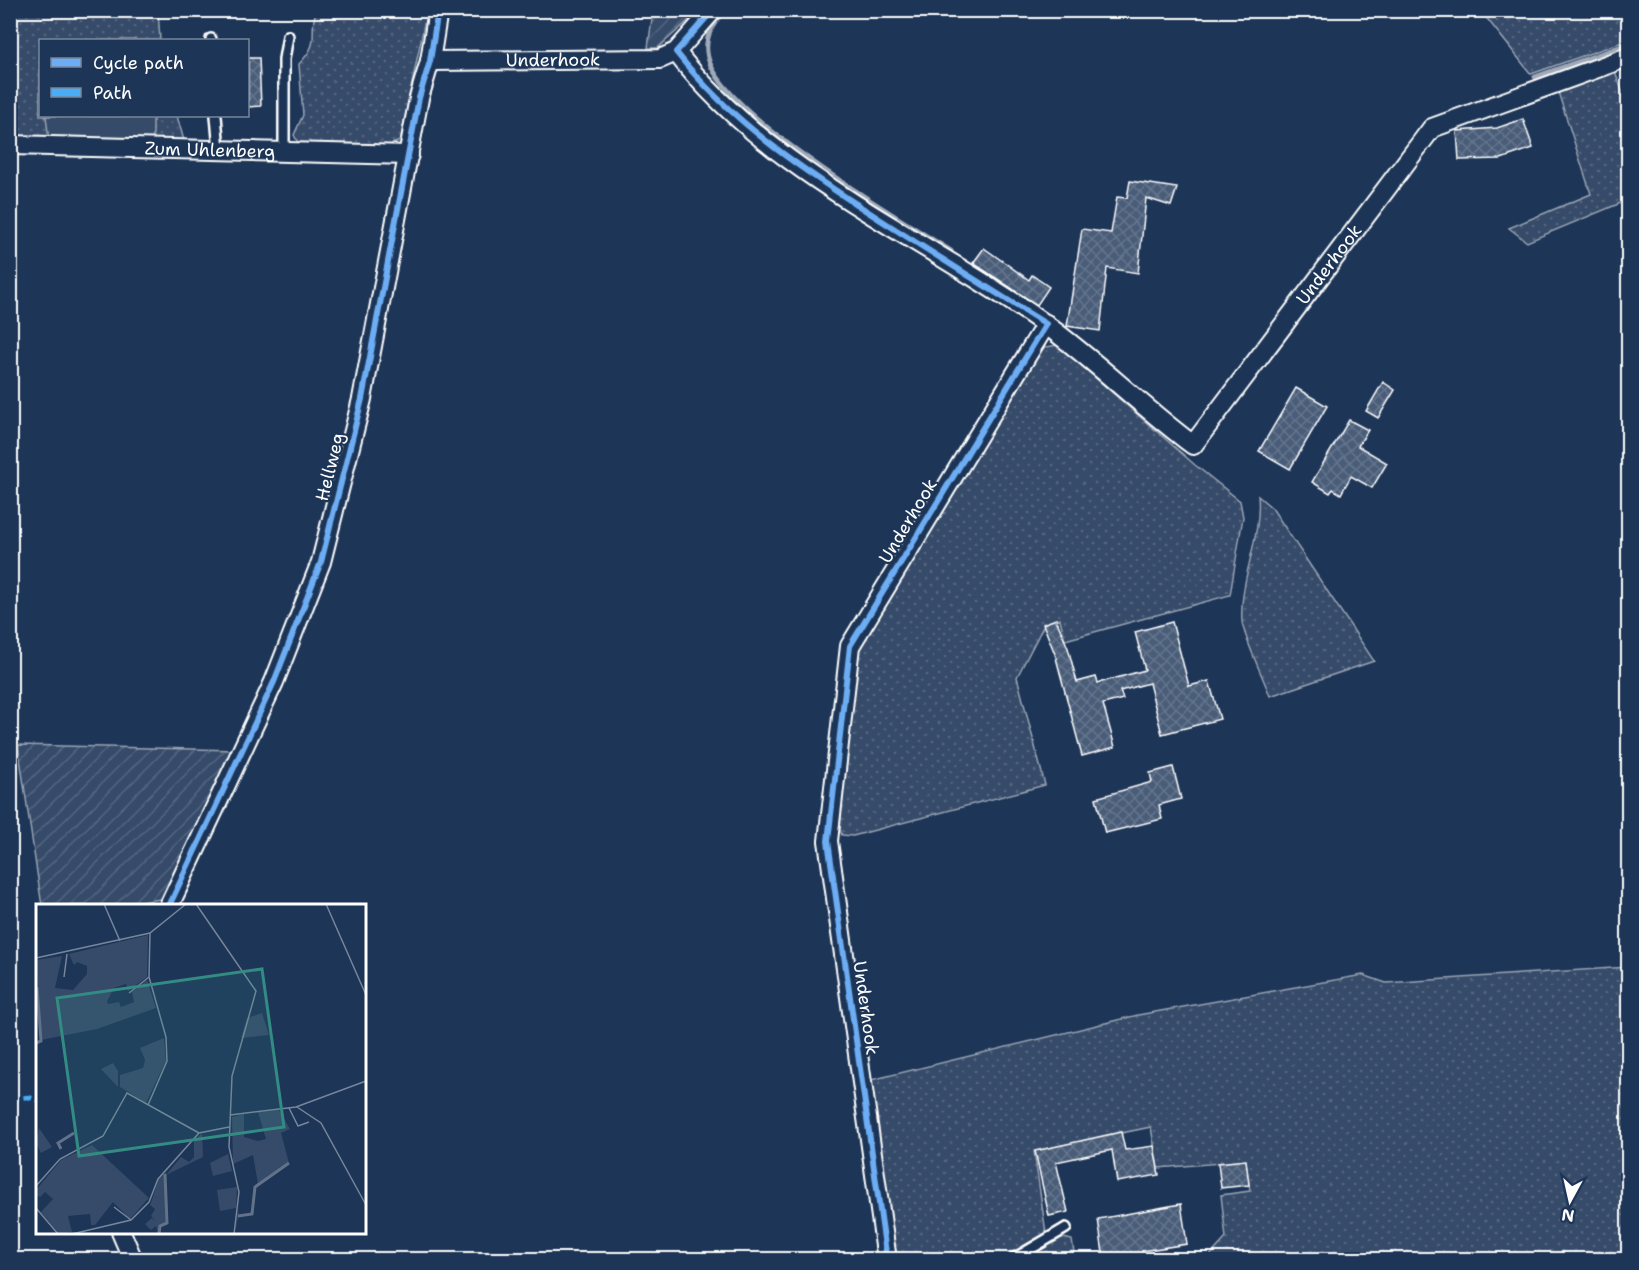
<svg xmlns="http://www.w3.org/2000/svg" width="1639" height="1270" viewBox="0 0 1639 1270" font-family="'Shantell Sans',sans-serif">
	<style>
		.grass { fill: url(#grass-dots); stroke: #9aa5b4; stroke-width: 1.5 }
		.garden { fill: url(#garden-furrows); stroke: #9aa5b4; stroke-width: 1.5 }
		.pitch { fill: #364b69; stroke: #9aa5b4; stroke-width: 1.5 }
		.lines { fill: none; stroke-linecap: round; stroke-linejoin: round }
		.stream { stroke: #a0aab8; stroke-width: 5 }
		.building { fill: url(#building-cross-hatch); stroke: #fff; stroke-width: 1.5 }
		.service-casing { stroke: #fff; stroke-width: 14 }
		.minor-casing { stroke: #fff; stroke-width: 22 }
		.service { stroke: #1d3557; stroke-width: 9 }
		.minor { stroke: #1d3557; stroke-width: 18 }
		.quiet { stroke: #49aef6; stroke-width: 4.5; stroke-dasharray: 9 4.5; stroke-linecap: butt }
		.cycleway-casing { stroke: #1d3557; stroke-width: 10 }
		.cycleway { stroke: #6dadf4; stroke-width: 6 }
		.labels { text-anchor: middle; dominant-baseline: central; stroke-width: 4.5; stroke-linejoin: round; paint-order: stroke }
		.street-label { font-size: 18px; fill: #fff; stroke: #1d3557 }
		.inset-river { fill: none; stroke: #617289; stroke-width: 3 }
		.inset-road { fill: none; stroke: #77869a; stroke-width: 1.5 }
		.view { fill: #338b84; fill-opacity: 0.15; stroke: #338b84; stroke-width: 3 }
		.inset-edge { fill: none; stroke: #fff; stroke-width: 3 }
	</style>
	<defs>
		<pattern id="grass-dots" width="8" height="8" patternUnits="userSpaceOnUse" patternTransform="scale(1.5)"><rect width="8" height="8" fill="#364b69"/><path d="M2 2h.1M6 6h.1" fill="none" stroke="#546680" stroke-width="1.8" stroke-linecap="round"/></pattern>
		<pattern id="garden-furrows" width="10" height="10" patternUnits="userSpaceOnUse" patternTransform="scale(1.5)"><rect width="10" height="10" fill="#364b69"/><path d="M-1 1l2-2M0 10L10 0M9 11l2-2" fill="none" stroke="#546680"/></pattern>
		<pattern id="building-cross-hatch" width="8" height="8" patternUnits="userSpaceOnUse" patternTransform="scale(1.5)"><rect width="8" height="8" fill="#4a5d79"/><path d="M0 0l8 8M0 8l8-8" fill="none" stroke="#65758d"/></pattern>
	</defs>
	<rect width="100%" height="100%" fill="#1d3557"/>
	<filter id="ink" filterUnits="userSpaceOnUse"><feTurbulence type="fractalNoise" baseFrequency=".0167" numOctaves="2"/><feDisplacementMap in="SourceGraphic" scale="12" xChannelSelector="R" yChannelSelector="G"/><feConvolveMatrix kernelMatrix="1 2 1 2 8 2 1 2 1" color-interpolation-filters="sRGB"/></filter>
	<g filter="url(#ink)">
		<g class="grass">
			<polygon points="10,11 158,11 160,40 40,40 40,116 177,116 185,144 20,140 11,104"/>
			<path d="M316,11H427L400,141L384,147L301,148L294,135L303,115L299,64C322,41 308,35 316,11Z"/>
			<polygon points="1481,11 1628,11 1628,40 1531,74"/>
			<polygon points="1615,71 1628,108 1628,200 1527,242 1509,228 1591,194 1558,92"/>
			<polygon points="1058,345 1195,465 1240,501 1243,517 1230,595 1065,640 1060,619 1045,623 1017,677 1045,785 853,836 842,835 840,830 856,649 1041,348"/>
			<path d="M1258,496L1272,508L1374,661L1270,696C1264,679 1243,636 1242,621C1239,579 1262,538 1258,496Z"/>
			<polygon points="1628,967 1628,1259 1207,1259 1226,1238 1221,1195 1250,1191 1246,1161 1158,1168 1151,1127 1034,1151 1046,1233 1000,1259 896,1259 871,1080 1138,1015 1363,975 1386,983"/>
			<polygon points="1060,1237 1072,1240 1075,1259 1021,1260"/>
		</g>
		<g class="garden">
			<polygon points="653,11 653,10 699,11 658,48 648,48"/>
			<polygon points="18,745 236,750 167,898 123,905 42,906"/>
		</g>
		<polygon class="pitch" points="46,116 153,116 153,142 49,141"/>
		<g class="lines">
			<g class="stream">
				<path d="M724,10C714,23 705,35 707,52C712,110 900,219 951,251"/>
				<polyline points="1535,77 1628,44"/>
			</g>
		</g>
		<g class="building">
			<polygon points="248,58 259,58 261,106 248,107"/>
			<polygon points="1523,119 1533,148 1501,159 1459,160 1457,131 1497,128"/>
			<polygon points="1130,181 1177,188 1171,206 1146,198 1138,273 1107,268 1100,331 1067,326 1082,229 1111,233 1117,197 1127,198"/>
			<polygon points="984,248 1029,280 1032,275 1049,287 1037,305 973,263"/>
			<polygon points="1383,382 1395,390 1378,418 1366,411"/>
			<polygon points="1296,388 1327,406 1290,469 1259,451"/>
			<polygon points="1349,420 1368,430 1358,446 1387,463 1372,488 1351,476 1341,494 1333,489 1330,493 1312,482"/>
			<polygon points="1056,619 1068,648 1077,682 1096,677 1098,683 1145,670 1135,632 1172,622 1189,686 1209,681 1220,719 1162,734 1149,683 1120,691 1123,699 1103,704 1115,747 1082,756 1055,654 1043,624"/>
			<polygon points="1173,767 1181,799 1159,805 1162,819 1105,833 1096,798 1152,782 1150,773"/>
			<polygon points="1121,1132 1125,1150 1154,1146 1159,1175 1117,1182 1112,1150 1056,1162 1068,1212 1049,1216 1035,1151"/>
			<polygon points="1246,1160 1249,1185 1221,1188 1218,1163"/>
			<polygon points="1181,1204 1187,1244 1142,1251 1143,1260 1104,1260 1098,1219"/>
		</g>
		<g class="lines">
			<defs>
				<g id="service">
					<polyline points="211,39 211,40"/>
					<polyline points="216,116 219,150"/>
					<polyline points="284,152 284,59 288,36"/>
					<polyline points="1012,1260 1066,1228"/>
				</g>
				<g id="minor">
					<path id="s1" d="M676,52C771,175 921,235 1045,324C1096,361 1142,407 1193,445L1432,128L1628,57"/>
					<path id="s2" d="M430,61L660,59L676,52L713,10"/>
					<path id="s3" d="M10,145L409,155"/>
					<polyline points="169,906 274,682 321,562 362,399 419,98 430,61 438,10"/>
					<polyline points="121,1232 133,1260"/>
					<polyline points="887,1260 828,841 850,646 1046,324"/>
				</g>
			</defs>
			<use href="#service" class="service-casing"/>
			<use href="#minor" class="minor-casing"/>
			<use href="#service" class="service"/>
			<use href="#minor" class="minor"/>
			<polyline class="quiet" points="10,1099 28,1097 38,1100"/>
			<defs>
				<g id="cycleway">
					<path d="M713,10L676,52C733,125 810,175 887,224C940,258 993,291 1046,324L850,646L828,841L887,1260"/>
					<polyline points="169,906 274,682 321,562 362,399 419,98 430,61 438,10"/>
				</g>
			</defs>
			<use href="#cycleway" class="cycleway-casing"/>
			<use href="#cycleway" class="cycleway"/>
		</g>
	</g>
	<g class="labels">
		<g class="street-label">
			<text stroke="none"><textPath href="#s2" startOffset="123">Underhook</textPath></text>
			<text stroke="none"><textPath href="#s3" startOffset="200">Zum Uhlenberg</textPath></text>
			<text stroke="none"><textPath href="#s1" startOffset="878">Underhook</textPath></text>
			<text transform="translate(330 467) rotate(-76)">Hellweg</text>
			<text transform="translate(908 521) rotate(-59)">Underhook</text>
			<text transform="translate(866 1008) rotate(82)">Underhook</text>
		</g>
	</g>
	<g transform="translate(36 904)">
		<rect width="330" height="330" fill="#1d3557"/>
		<path d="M112,31L111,73L92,87L90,80L78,84L71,97L72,100L83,98L85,103L98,98L96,88L111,76L120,104L61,125L5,136L0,56L26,52L19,84L37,86L51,70V62L41,58L38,61L33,50ZM128,134L130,157L110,199L84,183V171L107,164L109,156L104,144ZM77,159L82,167V183L65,165ZM243,206L254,225L245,229L253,259L220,283L216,311L202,313L199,330L202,305L203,311L215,310L218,283L222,280L217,251L197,260L196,213L208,210V233L222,237L230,235L222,208ZM56,241L113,294L94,315L77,298L59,321H55L54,310L32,312L36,328L23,330L5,308L17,295L9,288L4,293L0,291V286L25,256ZM192,250L196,267L177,272L174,259ZM130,268L131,320L125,322L122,330L120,322L115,326L109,320L116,314L124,320L129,296L117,293L122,276Z" fill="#364b69"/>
		<path d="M226,109L233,131L205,134L211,114ZM3,224L16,243L5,249L0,239ZM166,229L167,253L130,271L145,253L153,258L158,253V237ZM201,283L200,304L184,307L181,286ZM117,293L129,295L130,319L124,321L115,312L119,305L114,301Z" fill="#364b69"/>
		<path class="inset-river" d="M0,139L5,137L1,83M25,245L22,239L38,229M202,312L216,310L219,283L253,259M123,330L124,322L131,319L129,270"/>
		<path class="inset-road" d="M68,0L84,37M160,0L220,87L196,172L193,243L203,288L198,330M290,0L330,91M0,54L114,29L150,0M28,73L31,50M93,89L113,73M112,201L131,157L130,133L113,73L114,29M261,203L285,219L330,301M253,204L262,222L273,218M194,211L260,203L330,177M0,282L24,255L67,232L91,189L163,229M78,303L95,316M0,304L22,330M36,330L95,316L113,298L122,275L163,229L193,223"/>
		<path class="view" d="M226,65L248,223L43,252L21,94Z"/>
		<rect width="330" height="330" class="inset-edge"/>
	</g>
	<rect width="1639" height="1270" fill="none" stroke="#1d3557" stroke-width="36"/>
	<rect x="18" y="18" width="1603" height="1234" fill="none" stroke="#fff" stroke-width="2" filter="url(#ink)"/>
	<rect x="39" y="39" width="210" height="78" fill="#1d3557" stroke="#77869a" stroke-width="1.5"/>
	<rect x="51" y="58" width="30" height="9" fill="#6dadf4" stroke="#77869a" stroke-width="1.5"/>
	<text x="93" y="69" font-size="18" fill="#ffffff">Cycle path</text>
	<rect x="51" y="88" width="30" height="9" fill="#49aef6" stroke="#77869a" stroke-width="1.5"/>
	<text x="93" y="99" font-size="18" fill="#ffffff">Path</text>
	<g transform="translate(1570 1201) rotate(188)" stroke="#1d3557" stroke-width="4.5" paint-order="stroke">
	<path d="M0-4.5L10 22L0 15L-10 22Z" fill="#ffffff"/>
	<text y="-9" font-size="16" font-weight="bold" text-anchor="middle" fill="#ffffff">N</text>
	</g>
</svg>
